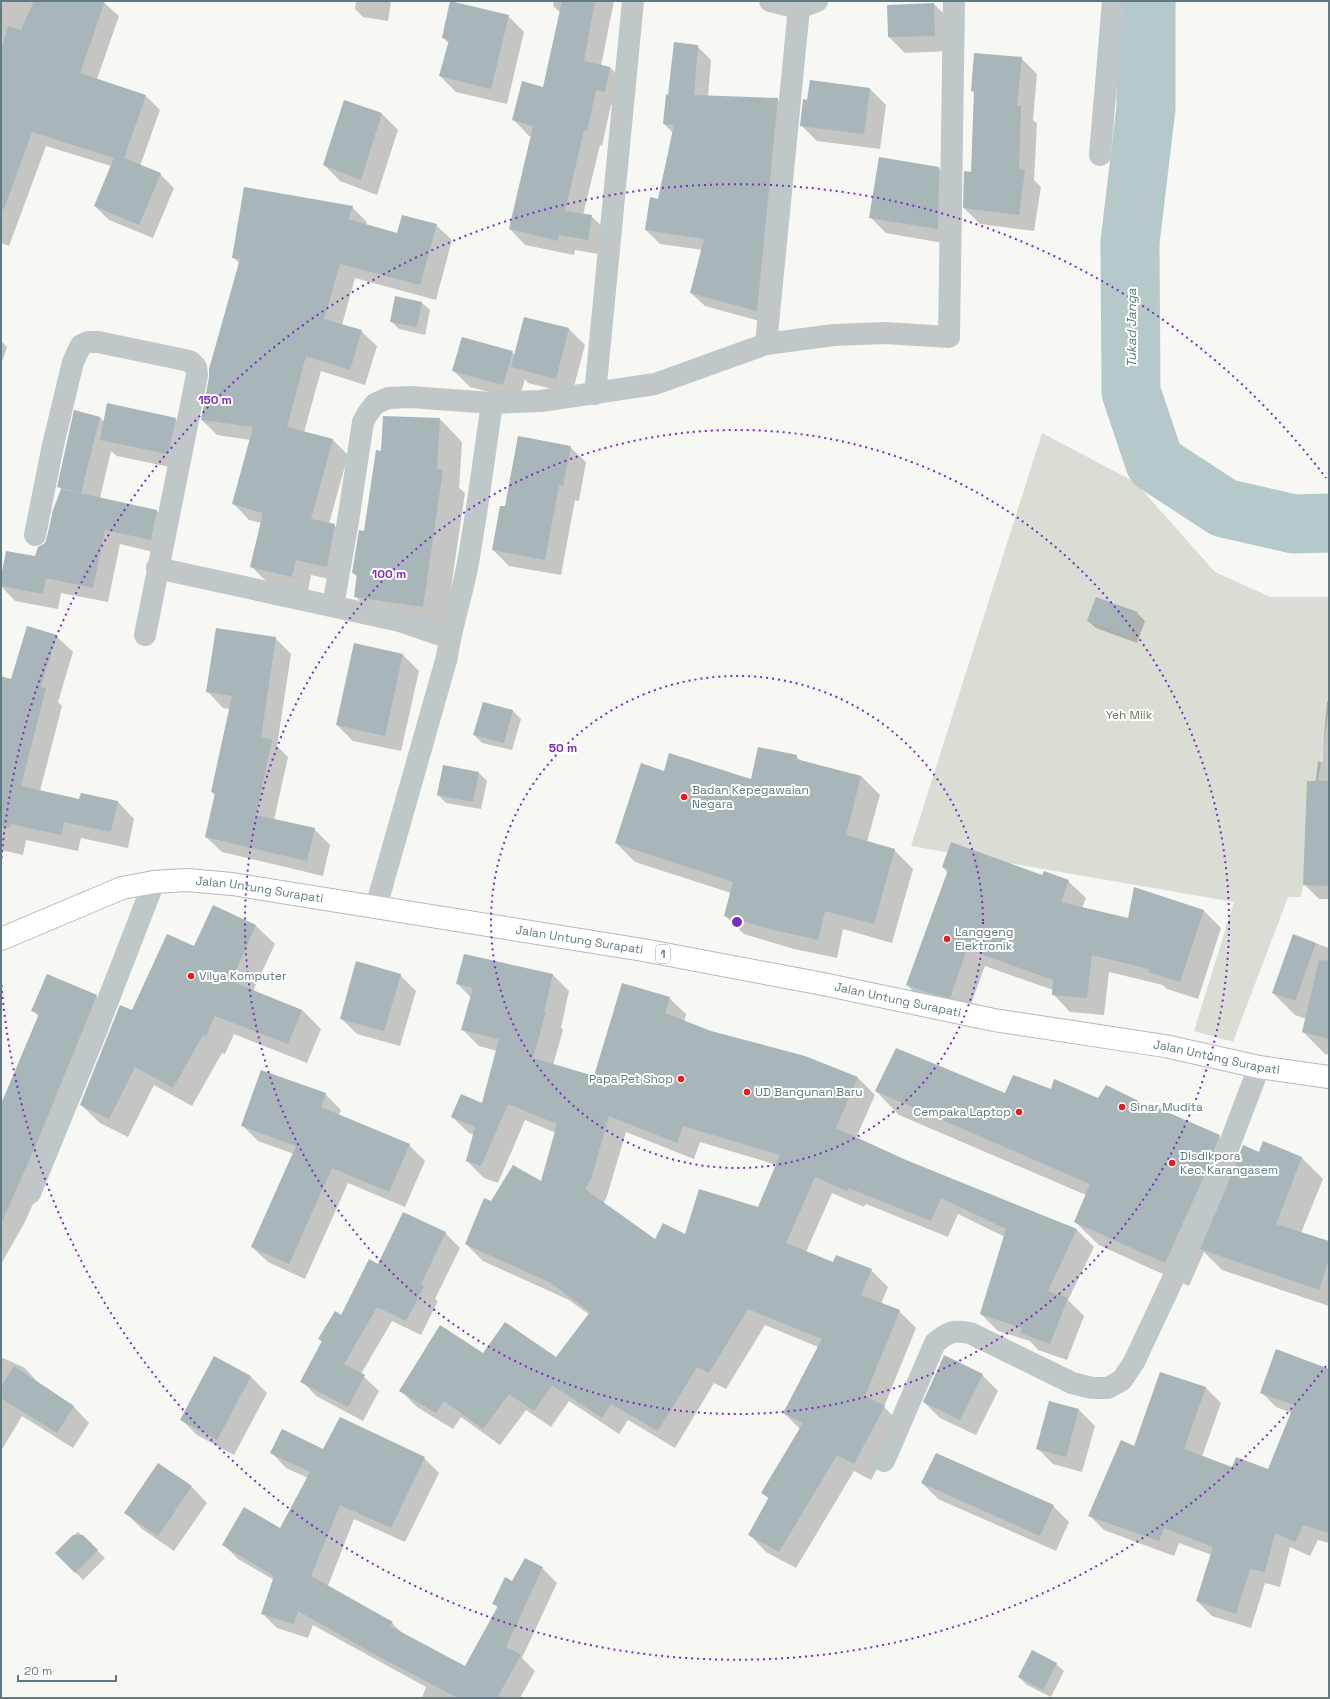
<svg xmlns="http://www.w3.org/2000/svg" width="1330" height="1699" viewBox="0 0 1330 1699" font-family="'Space Grotesk',sans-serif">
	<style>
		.green { fill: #d9ddd3 }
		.shadow { fill: #0003; fill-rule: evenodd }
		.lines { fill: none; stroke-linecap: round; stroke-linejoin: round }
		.river { stroke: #b6c9ca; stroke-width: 59 }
		.building { fill: #a8b5b9; fill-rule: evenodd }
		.highway-casing { stroke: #b3babc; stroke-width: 24 }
		.street { stroke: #c0c7c9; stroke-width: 22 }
		.highway { stroke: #fff; stroke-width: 22 }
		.ring { fill: none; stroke: #7b2cbf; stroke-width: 2; stroke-dasharray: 2 4 }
		.poi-dot { fill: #f31819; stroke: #fff; stroke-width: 1.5 }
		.labels { text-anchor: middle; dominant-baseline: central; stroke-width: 4; stroke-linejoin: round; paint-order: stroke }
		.shield { fill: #fff; stroke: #8fa2a8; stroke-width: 1 }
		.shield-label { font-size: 11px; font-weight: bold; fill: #5f7a82 }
		.park-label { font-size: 12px; fill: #6a795f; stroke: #fff }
		.poi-label { font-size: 12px; fill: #5f7a82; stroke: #fff; text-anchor: start }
		.street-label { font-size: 12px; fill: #5f7a82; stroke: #fff }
		.water-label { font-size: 13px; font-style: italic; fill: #5a7c7d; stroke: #fff }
		.centre { fill: #7b2cbf; stroke: #fff; stroke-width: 2 }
		.ring-label { font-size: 12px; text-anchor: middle; font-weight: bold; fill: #7b2cbf; stroke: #fff; stroke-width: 4; stroke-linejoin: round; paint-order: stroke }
	</style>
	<rect width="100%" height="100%" fill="#f7f7f4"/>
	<polygon class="green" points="1042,433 1135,482 1215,572 1270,597 1329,597 1329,708 1301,897 1288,897 1233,1042 1194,1031 1234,902 911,846"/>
	<g class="shadow">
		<polygon points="1,1 102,1 119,16 97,79 146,96 160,110 140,166 160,174 174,188 153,238 109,220 95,206 111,166 46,146 9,246 1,243"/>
		<polygon points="356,1 391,1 388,21 363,17 355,9"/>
		<polygon points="554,1 614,1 601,66 610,67 625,83 620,107 611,105 602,146 600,145 583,215 591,216 607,231 604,255 575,250 574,255 525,245 510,229 532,136 529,136 514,120 544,88 561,13 553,6"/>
		<polygon points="934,4 950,20 951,51 905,53 889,37"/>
		<polygon points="508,16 524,32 507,104 456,92 440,76 449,44 443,37"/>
		<polygon points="697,46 711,60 708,97 777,99 791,113 770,324 705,306 691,293 703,250 660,244 646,230 658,200 673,133 664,124 669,96"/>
		<polygon points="1021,58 1037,74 1033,120 1037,123 1034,180 1041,187 1034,231 980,224 964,208 972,173 975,94 972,91"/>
		<polygon points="811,81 870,89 886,105 880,149 817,141 801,125 808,101"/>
		<polygon points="344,102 382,114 398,130 377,195 340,181 324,165"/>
		<polygon points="939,168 955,184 954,245 886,233 870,217"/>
		<polygon points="352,207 367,222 366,225 398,234 436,225 452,240 436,300 355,278 342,325 361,331 377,346 365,385 321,371 304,432 333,440 348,455 329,524 334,525 350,541 342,582 311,575 308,592 267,582 252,567 261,523 249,520 234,504 251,440 217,435 202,420 239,263 233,257"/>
		<polygon points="396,297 422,303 430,310 425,335 399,329 391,321"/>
		<polygon points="525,318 569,329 585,345 572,394 528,383 525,379 519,400 470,387 454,371 512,352 515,355"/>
		<polygon points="1,341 7,347 1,365"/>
		<polygon points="100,417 104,422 175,419 191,435 184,470 117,456 111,451 100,498 157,511 172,526 166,555 120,544 108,602 61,593 58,609 15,601 1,586 1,582 35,557 45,544 62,490 58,486"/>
		<polygon points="440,419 462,442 459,488 465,493 445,629 377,619 355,596 358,578 353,573 365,532 382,452"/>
		<polygon points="570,447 586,462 579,501 575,500 561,575 509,566 493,550 505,508"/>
		<polygon points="1137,613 1145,621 1137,643 1096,628 1088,621"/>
		<polygon points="56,636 73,652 58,702 62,706 40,791 80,800 118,802 134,819 128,848 81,838 78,851 26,840 23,855 1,850 1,677 11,680"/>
		<polygon points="275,638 291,654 277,746 288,757 274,820 314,829 330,845 323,876 222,852 206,837 215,795 212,792 230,709 223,708 208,692"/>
		<polygon points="403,655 419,671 401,751 353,741 337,725"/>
		<polygon points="1327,701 1329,701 1329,899 1319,899 1304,884 1318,761 1322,762"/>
		<polygon points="484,703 513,711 521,719 512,750 482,743 474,735"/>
		<polygon points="796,756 802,762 861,776 880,795 867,842 894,850 913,869 892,943 843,929 837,958 794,949 744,934 725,916 731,893 635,862 616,843 664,772 752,781"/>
		<polygon points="444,766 479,773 487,781 481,809 446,803 438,795"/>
		<polygon points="943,867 1043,876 1068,881 1086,898 1082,908 1128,919 1203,910 1221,928 1198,999 1167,989 1163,985 1109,972 1104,1015 1070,1012 1053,994 1053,990 985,966 967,1015 924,1003 907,985 948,873"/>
		<polygon points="213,907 256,926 275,944 253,991 302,1010 321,1029 307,1063 234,1034 225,1054 222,1053 192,1106 154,1085 128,1137 100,1123 81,1105 133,1012 195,948"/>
		<polygon points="1293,935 1329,948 1329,1055 1325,1054 1303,1032 1306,1019 1295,1015 1273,993"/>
		<path d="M552,974L569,991L561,1028L563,1030L553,1065L594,1077L669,998L686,1014L684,1022L711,1032L805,1057L858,1078L875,1095L856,1138L905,1160L1077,1230L1094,1247L1068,1300L1084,1316L1067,1360L1038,1350L1030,1341L998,1331L981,1314L1005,1237L958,1214L948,1237L866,1204L864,1207L832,1193L806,1252L834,1263L871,1270L888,1287L881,1304L899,1311L916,1328L884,1407L901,1424L871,1480L854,1471L796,1568L766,1552L750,1535L769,1499L762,1493L800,1429L784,1413L818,1347L765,1325L726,1389L714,1383L675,1448L628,1420L619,1434L569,1401L551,1427L526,1410L500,1445L461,1417L453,1429L417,1407L401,1391L484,1354L556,1359L590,1315L569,1300L483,1261L466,1244L492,1203L541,1182L556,1133L525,1120L498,1183L484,1178L467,1161L474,1135L469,1133L452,1117L482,1104L497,1051L479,1046L462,1029L471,998L458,984ZM626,1132L694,1159L700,1142L777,1165L758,1208L685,1235L655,1241L603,1204L607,1196Z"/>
		<polygon points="400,975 416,991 400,1046 357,1034 341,1018"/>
		<polygon points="96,996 112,1012 52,1161 25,1222 1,1264 1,1111 39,1017 33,1010"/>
		<polygon points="876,1091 1006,1094 1051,1091 1153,1109 1219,1136 1239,1157 1259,1154 1264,1143 1302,1158 1323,1179 1301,1233 1329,1243 1329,1306 1222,1270 1204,1252 1189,1286 1099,1245 1075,1222 1086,1195 899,1115"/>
		<polygon points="325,1094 341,1110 339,1115 409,1145 425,1161 405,1207 348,1183 305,1279 268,1262 252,1247 294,1154 258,1141 242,1125"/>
		<polygon points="445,1233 460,1248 435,1299 438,1301 421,1335 392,1321 361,1374 379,1391 363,1421 316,1396 302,1381 322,1342 320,1339 342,1316 379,1265"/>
		<polygon points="1,1357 25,1368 40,1385 74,1407 89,1423 73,1448 22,1416 1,1451"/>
		<polygon points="214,1357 251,1377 267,1393 234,1455 197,1435 181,1419"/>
		<polygon points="1329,1370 1329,1543 1318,1540 1310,1556 1290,1547 1280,1587 1265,1583 1251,1628 1212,1616 1197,1601 1212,1555 1179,1543 1174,1556 1104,1530 1089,1515 1135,1447 1161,1373 1206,1388 1221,1403 1202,1457 1232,1468 1269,1470 1292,1413 1276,1407 1261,1392"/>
		<polygon points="982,1375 998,1391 976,1435 940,1418 924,1402"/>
		<polygon points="1079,1410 1095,1426 1082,1472 1053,1464 1037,1448"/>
		<polygon points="323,1450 424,1458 439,1473 405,1542 354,1519 328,1586 392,1623 403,1634 465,1667 498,1608 494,1604 513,1582 542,1568 557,1583 522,1658 535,1671 520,1698 422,1698 426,1687 313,1625 308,1638 277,1628 262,1613 274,1580 238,1559 223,1544 280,1529 308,1478 286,1468 272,1453"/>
		<polygon points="922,1483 1053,1506 1069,1522 1056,1551 938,1499"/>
		<polygon points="192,1487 207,1503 174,1551 142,1529 126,1513"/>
		<polygon points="78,1532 105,1558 83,1580 56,1553"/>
		<polygon points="1056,1664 1064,1671 1051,1697 1027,1685 1019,1677"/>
	</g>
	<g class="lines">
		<polyline class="river" points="1146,1 1146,108 1130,242 1131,392 1155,463 1224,508 1294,524 1329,523"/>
	</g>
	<g class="building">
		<polygon points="34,1 105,1 80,73 146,95 124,158 161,173 139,225 94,206 114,158 32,132 4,209 1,209 1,51 8,26 21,30"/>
		<polygon points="450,1 509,15 491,89 439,76 449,40 442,38"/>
		<polygon points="562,1 595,1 584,61 610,67 605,92 596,90 587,131 584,130 565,211 592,215 588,240 559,235 558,241 509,229 533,126 512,120 522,81 543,87"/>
		<polygon points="934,3 935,36 888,37 887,5"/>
		<polygon points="674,42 698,45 694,95 778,98 757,311 690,293 704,239 645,230 650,197 658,199 674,125 663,124 666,94 668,95"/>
		<polygon points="974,53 1022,57 1017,106 1021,106 1019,169 1025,170 1019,215 963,208 964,171 971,172 974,91 971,91"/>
		<polygon points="810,80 870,88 864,134 800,126 803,99 807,100"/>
		<polygon points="344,100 382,113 361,180 323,165"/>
		<polygon points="879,157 939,167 938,229 869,218"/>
		<polygon points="244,187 353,206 348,219 397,233 402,215 437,224 420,285 340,264 324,319 362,330 350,370 306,356 287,427 333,439 311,519 335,524 327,567 296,560 292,577 250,567 263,513 232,504 253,427 201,420 209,377 209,369 240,259 232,258"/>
		<polygon points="395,296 422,302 417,327 390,322"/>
		<polygon points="524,317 569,328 556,379 511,367"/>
		<polygon points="462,337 513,351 503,385 452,371"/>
		<polygon points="107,403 176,418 168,454 100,440"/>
		<polygon points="74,410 100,417 81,493 57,487"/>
		<polygon points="383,416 440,418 437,469 443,470 423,607 354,597 357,574 352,573 359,530 364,531 376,450 381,451"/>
		<polygon points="518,436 571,446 563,486 559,485 545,560 492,550 500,506 505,506"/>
		<polygon points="61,489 157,510 151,540 105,530 93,588 46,578 43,594 1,586 1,577 6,551 35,556 38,547 45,543 47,537 53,510"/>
		<polygon points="1096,597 1138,612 1130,636 1087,621"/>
		<polygon points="27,626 57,635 41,687 46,688 21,786 79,799 81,793 118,801 111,832 64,822 62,835 11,824 10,828 1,827 1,676 11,679"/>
		<polygon points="216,628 276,637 261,737 272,740 256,815 315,828 307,861 205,837 215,793 211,792 232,696 206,692"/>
		<polygon points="354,643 403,654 385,736 336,725"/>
		<polygon points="483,702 513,710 504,743 473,735"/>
		<polygon points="758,747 797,755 796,759 861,776 846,835 895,849 874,924 825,911 818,940 774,930 724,916 733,882 615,843 641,763 664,771 669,753 751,779"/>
		<polygon points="443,765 479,772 473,802 437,795"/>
		<polygon points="1307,781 1329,781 1329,886 1303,885"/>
		<polygon points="951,842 1042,875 1044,871 1069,880 1061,902 1128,918 1134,887 1204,910 1180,982 1148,972 1149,969 1092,955 1087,998 1052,995 1053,980 967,949 950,998 929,993 906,985 948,870 942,867"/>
		<polygon points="213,905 256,925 231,981 302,1010 288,1044 215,1016 206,1036 203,1035 173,1088 135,1067 109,1119 80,1105 120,1005 132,1010 167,934 194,946"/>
		<polygon points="1293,934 1316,943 1295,1001 1272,993"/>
		<path d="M464,954L553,974L544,1012H546L533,1058L594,1076L622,983L670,997L665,1013L711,1031L805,1056L858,1077L836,1128L906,1160L1077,1229L1048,1291L1068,1298L1050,1344L1020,1333L1022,1328L980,1314L1006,1229L941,1198L931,1221L849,1188L847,1191L815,1177L786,1243L833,1262L836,1255L872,1269L861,1295L900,1310L865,1396L885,1406L854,1464L837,1455L779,1552L748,1535L769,1497L761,1493L803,1423L783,1413L822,1339L748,1309L709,1373L697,1367L658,1431L611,1404L602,1418L552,1385L534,1411L509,1394L483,1429L444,1401L436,1413L399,1391L440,1325L483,1353L505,1322L556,1357L590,1312L551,1283L465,1244L484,1198L491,1201L513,1165L541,1181L557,1124L508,1104L481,1166L466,1161L475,1127L451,1117L461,1094L482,1103L499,1039L461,1030L473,988L456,984ZM609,1116L677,1143L683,1126L780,1155L758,1207L699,1189L685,1234L663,1223L655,1239L585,1189L591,1179Z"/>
		<polygon points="1319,960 1329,961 1329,1039 1302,1032"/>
		<polygon points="356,961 401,974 384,1031 340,1019"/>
		<polygon points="47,974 97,995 36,1145 1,1224 1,1104 39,1014 31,1011"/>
		<polygon points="896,1048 1005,1093 1013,1075 1051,1089 1054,1079 1098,1098 1106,1085 1153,1108 1153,1106 1220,1135 1201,1183 1165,1263 1074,1222 1090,1184 875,1091"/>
		<polygon points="261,1070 326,1093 321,1107 410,1144 389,1192 332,1168 289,1264 251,1247 296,1146 241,1126"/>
		<polygon points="1263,1141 1302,1157 1276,1224 1329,1241 1329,1259 1319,1290 1200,1249 1224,1193 1243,1145 1259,1152"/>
		<polygon points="403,1212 446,1232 421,1284 424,1286 406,1321 377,1307 344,1364 365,1375 348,1407 300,1382 322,1341 318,1339 335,1311 341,1315 369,1259 378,1264"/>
		<polygon points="1276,1349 1329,1369 1329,1533 1303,1525 1295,1542 1275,1533 1265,1572 1250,1569 1236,1614 1196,1601 1213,1547 1164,1528 1159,1541 1088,1516 1121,1440 1134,1446 1160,1372 1206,1387 1184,1449 1232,1467 1236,1457 1268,1469 1294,1405 1260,1393"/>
		<polygon points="944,1355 983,1374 960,1420 923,1402"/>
		<polygon points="214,1356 251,1376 217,1440 180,1420"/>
		<polygon points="14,1366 74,1406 57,1433 1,1398 1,1387"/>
		<polygon points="1049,1401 1079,1409 1066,1457 1036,1449"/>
		<polygon points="340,1417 425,1457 391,1528 340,1505 311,1576 393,1622 390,1626 465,1666 498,1606 492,1604 505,1577 512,1581 525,1558 543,1567 506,1647 521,1655 497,1698 458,1698 374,1654 298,1611 294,1624 261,1614 274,1576 222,1545 244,1507 280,1528 310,1472 270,1453 282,1429 323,1449"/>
		<polygon points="936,1453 1054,1505 1040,1536 921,1483"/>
		<polygon points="158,1463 192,1486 158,1536 124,1513"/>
		<polygon points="73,1535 83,1535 98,1550 75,1573 55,1553"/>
		<polygon points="1032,1650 1057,1663 1043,1690 1018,1677"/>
	</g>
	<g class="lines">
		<defs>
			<g id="highway">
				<path id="s1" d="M1,939L122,888L154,882L187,880L232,884L643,950L823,984L994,1020L1165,1046L1259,1067L1329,1077"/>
			</g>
		</defs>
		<use href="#highway" class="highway-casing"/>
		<g class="street">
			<polyline points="770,1 799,8 817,1"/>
			<polyline points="1100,155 1113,1"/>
			<polyline points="766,344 799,8"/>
			<polyline points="595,394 633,1"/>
			<polyline points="35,535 53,445 73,362 81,345 88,342 98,342 185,360 191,362 196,367 197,375 145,635"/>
			<polyline points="157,568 400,621 450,638"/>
			<polyline points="333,606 348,521 363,422 368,413 375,404 388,398 410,397 492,403 541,401 655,384 766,344 834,335 885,333 949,337 954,1"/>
			<path d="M376,907L447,657C451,627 461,598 467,568C477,513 484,458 492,403"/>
			<polyline points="30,1193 95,1034 154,882"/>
			<path d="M884,1461L935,1343C948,1332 952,1330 970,1333L1072,1383L1092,1388H1108L1122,1380L1134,1362L1172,1281L1213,1188L1259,1067"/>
		</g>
		<use href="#highway" class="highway"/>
	</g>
	<g class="ring">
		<circle cx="737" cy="922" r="246"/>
		<circle cx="737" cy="922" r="492"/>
		<path d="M1326 1366A738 738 0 0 1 1 980M1 864A738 738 0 0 1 1326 478"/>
	</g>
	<g class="poi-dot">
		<circle cx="684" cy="797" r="4"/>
		<circle cx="947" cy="939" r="4"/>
		<circle cx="191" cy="976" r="4"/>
		<circle cx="681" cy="1079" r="4"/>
		<circle cx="747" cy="1092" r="4"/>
		<circle cx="1122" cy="1107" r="4"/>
		<circle cx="1019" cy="1112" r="4"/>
		<circle cx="1172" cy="1163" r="4"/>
	</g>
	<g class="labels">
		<rect class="shield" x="656" y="945" width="14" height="18" rx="3"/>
		<g class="shield-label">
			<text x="663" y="954">1</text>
		</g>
		<g class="park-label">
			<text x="1129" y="715">Yeh Miik</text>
		</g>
		<g class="poi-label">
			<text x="692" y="790">Badan Kepegawaian<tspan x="692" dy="14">Negara</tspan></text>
			<text x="955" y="932">Langgeng<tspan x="955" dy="14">Elektronik</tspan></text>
			<text x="199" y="976">Vilya Komputer</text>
			<text x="673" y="1079" text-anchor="end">Papa Pet Shop</text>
			<text x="755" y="1092">UD Bangunan Baru</text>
			<text x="1130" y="1107">Sinar Mudita</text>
			<text x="1011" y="1112" text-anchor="end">Cempaka Laptop</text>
			<text x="1180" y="1156">Disdikpora<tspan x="1180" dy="14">Kec. Karangasem</tspan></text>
		</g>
		<g class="street-label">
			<text stroke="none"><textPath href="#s1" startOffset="270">Jalan Untung Surapati</textPath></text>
			<text stroke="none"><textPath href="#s1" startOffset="594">Jalan Untung Surapati</textPath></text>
			<text stroke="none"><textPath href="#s1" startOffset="918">Jalan Untung Surapati</textPath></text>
			<text stroke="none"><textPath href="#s1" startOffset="1242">Jalan Untung Surapati</textPath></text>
		</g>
		<g class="water-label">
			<text transform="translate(1131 328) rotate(-90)">Tukad Janga</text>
		</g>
	</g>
	<circle cx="737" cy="922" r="6" class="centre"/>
	<g class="ring-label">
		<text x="215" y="404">150 m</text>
		<text x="389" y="578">100 m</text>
		<text x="563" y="752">50 m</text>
	</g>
	<rect width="1330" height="1699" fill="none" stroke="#5f7a82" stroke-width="4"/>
	<path d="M18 1675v6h98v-6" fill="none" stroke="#5f7a82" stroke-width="2"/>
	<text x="24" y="1675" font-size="12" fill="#5f7a82" stroke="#ffffff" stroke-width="3" paint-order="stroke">20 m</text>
</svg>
